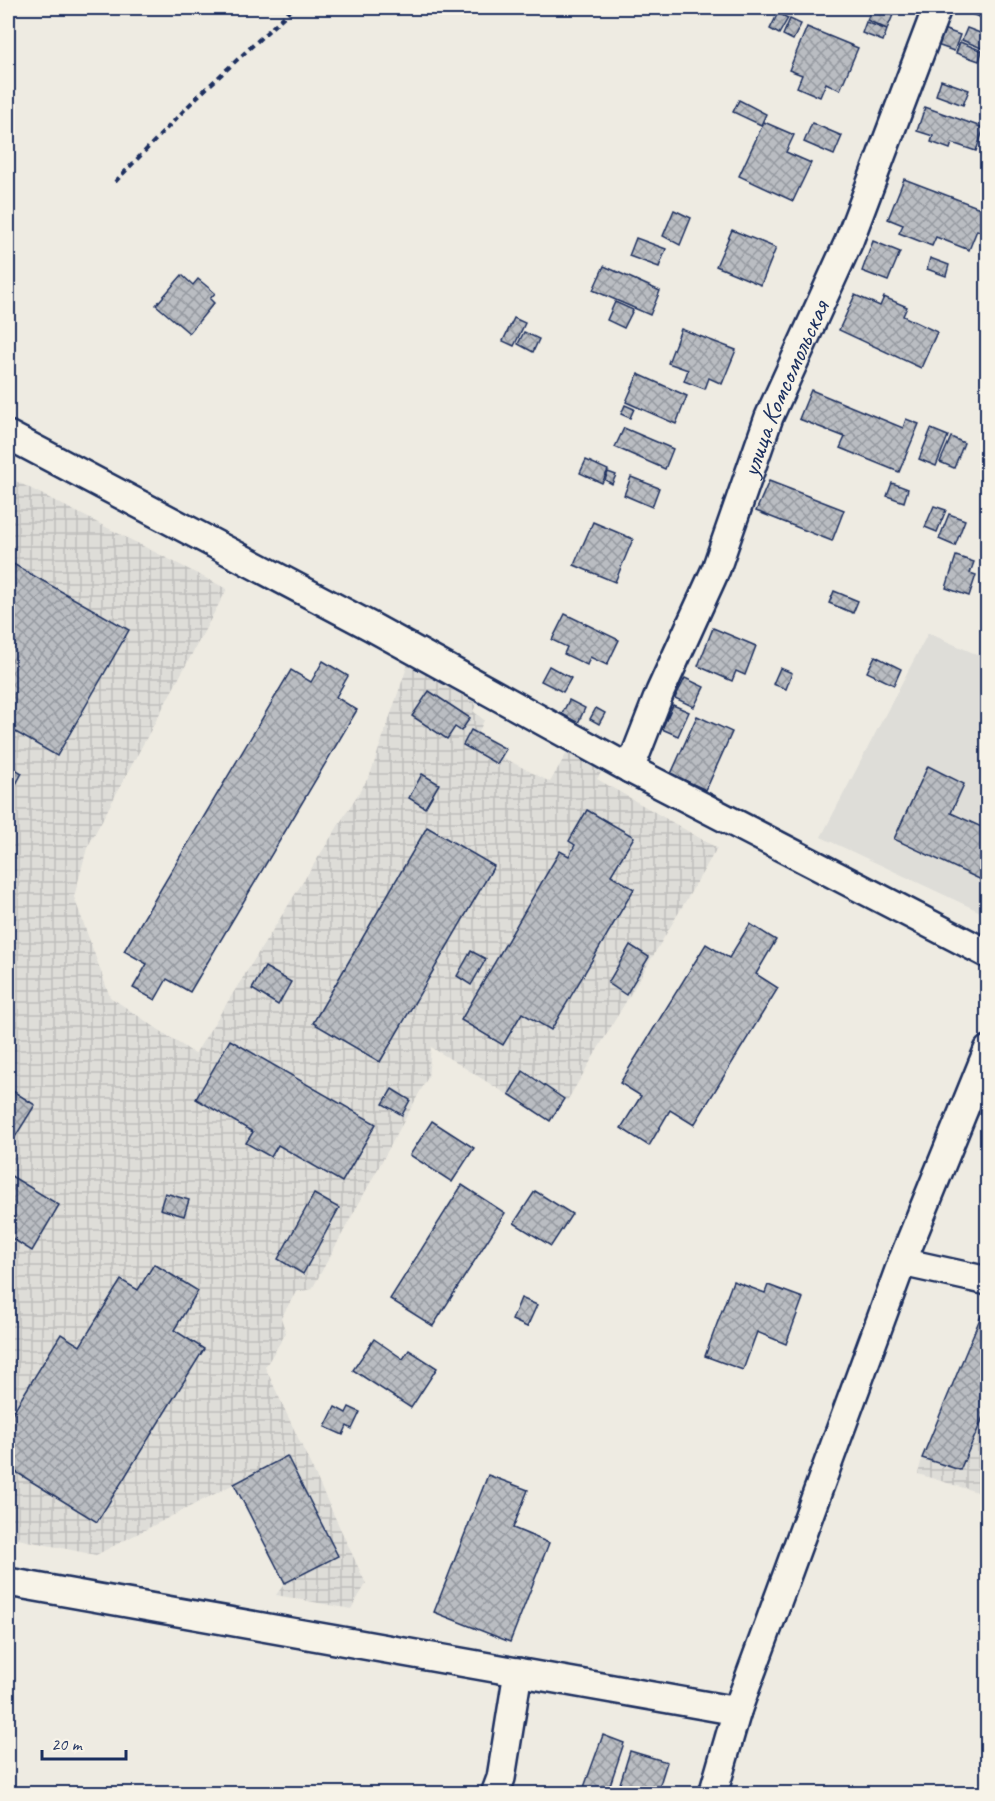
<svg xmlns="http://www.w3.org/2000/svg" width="995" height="1801" viewBox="0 0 995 1801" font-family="Caveat,sans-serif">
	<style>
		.built { fill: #deddd8 }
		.industrial { fill: url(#industrial-grid) }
		.building { fill: url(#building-cross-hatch); stroke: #1b2f5e; stroke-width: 1.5 }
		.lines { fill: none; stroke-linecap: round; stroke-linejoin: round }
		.minor-casing { stroke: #1b2f5e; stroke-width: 32 }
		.path { stroke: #1b2f5e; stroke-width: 4; stroke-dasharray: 6 4.5; stroke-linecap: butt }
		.minor { stroke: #f7f3e8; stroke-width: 27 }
		.labels { text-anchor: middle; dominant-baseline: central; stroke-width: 4.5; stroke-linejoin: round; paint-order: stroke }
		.street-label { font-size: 26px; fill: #1b2f5e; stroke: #f7f3e8 }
	</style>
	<defs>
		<pattern id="industrial-grid" width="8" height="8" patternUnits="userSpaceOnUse" patternTransform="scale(1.5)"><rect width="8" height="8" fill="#deddd8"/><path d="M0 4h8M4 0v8" fill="none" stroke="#bebebc"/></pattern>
		<pattern id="building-cross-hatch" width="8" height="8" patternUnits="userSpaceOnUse" patternTransform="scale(1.5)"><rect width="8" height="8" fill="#babdc2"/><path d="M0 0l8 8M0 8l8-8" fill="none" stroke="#969aa1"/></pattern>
	</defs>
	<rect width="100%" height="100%" fill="#eeebe2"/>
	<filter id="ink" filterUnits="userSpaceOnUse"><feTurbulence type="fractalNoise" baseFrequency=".0167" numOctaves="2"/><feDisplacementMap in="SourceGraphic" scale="12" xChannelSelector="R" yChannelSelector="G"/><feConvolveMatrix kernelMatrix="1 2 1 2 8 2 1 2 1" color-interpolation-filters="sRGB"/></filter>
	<g filter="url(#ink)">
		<polygon class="built" points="928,633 987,659 987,915 821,837"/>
		<g class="industrial">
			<polygon points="8,477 227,589 87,848 74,897 110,997 195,1054 370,775 408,664 477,704 473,711 484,720 478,734 506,749 502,757 550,782 568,751 602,771 597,779 717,848 567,1101 564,1099 550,1121 431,1047 428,1077 312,1289 296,1292 281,1318 286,1333 265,1367 366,1584 351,1609 276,1595 285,1583 234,1484 96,1555 8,1537"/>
			<polygon points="981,1316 987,1317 987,1495 918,1474 922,1458"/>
		</g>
		<g class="building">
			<polygon points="872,8 893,15 887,29 867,20"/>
			<polygon points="967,8 988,8 988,20 965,12"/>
			<polygon points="778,13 788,18 779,34 770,29"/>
			<polygon points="790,19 801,24 793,40 783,35"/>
			<polygon points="866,22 887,30 883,41 862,33"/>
			<polygon points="807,27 858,48 840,90 826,83 820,97 797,87 802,75 789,70"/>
			<polygon points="967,28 988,36 984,49 962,40"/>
			<polygon points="943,29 960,35 954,51 937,45"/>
			<polygon points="960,42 982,51 979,61 956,53"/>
			<polygon points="941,80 969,90 963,105 936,95"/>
			<polygon points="739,100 766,114 761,125 733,112"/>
			<polygon points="925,107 984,128 976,151 952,143 950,149 931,142 933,136 917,131"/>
			<polygon points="764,122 794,135 786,152 811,163 793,201 739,176"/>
			<polygon points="812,123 842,136 834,155 804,142"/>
			<polygon points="904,179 988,211 986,234 977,230 969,250 936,237 932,246 899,233 903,225 888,219"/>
			<polygon points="674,210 691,218 680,245 663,236"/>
			<polygon points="732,230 776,248 761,285 716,266"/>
			<polygon points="636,238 666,249 659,267 629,256"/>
			<polygon points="873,241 900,252 888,281 862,271"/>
			<polygon points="930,258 949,265 946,276 927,269"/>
			<polygon points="604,266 660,291 650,315 593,290"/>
			<polygon points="182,275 193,285 198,279 215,293 210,299 214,303 189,333 156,305"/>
			<polygon points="855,295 880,306 884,297 907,307 903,316 937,332 921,368 839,330"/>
			<polygon points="615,302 633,310 624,328 607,320"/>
			<polygon points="514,318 525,323 514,346 503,341"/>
			<polygon points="681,329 736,350 722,384 709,378 705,389 684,381 688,370 668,363"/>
			<polygon points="524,332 539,339 533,352 518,344"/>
			<polygon points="638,374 687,396 676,424 626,402"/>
			<polygon points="811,390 903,428 906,419 919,424 899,472 840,448 845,437 799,419"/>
			<polygon points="625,405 634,409 630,418 621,414"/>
			<polygon points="624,428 673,449 665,469 615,447"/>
			<polygon points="931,429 948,436 936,466 919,459"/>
			<polygon points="951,437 964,443 954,468 940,462"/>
			<polygon points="586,460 608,470 602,483 580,473"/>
			<polygon points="608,472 616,475 612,484 605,480"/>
			<polygon points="631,477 659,488 652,507 624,495"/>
			<polygon points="769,481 844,510 832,541 756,511"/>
			<polygon points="892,483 908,489 904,502 887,496"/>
			<polygon points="934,506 946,510 937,532 925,527"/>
			<polygon points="949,514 965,520 955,546 939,539"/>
			<polygon points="593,522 633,539 615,582 574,565"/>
			<polygon points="956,556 974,562 970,573 976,575 969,596 946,588"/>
			<polygon points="8,561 129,630 57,756 14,731 8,743"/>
			<polygon points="834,591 858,601 853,613 829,603"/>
			<polygon points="565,614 619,640 607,665 590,657 587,665 564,654 567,647 552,640"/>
			<polygon points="713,628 756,646 745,675 736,671 732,681 698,666"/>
			<polygon points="875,656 901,669 894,685 867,672"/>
			<polygon points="323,661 348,676 336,697 357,710 190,992 167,979 155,1000 133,988 147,964 124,951 291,670 311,682"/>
			<polygon points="549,666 571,678 563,692 541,681"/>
			<polygon points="780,668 792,673 786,689 773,684"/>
			<polygon points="685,678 704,687 694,707 675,698"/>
			<polygon points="429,691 470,718 461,731 455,727 447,739 412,716"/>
			<polygon points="569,700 585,708 578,723 562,714"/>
			<polygon points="673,705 689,712 678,736 662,729"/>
			<polygon points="596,708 605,713 599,724 590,719"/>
			<polygon points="697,716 732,732 706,790 671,774"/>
			<polygon points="471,730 506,749 497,764 463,745"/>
			<polygon points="8,765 22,773 8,799"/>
			<polygon points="928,766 964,784 951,813 988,830 988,883 894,839"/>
			<polygon points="422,774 439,784 425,808 409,798"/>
			<polygon points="587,810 634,837 611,875 634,889 551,1030 522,1013 503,1045 461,1020 560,851 569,856 575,845 569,841"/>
			<polygon points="427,827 494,866 380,1062 313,1023"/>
			<polygon points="750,924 776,940 756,974 778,988 694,1125 670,1110 649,1146 621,1128 641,1096 620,1083 706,944 729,958"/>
			<polygon points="630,945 649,957 626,995 608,983"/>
			<polygon points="471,951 486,959 471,985 457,976"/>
			<polygon points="265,967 291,982 278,1005 252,989"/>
			<polygon points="230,1040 376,1124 342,1182 278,1145 271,1157 246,1143 253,1132 196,1099"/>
			<polygon points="523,1071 564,1099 550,1121 509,1094"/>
			<polygon points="8,1088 35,1105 15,1137 8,1133"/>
			<polygon points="392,1089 410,1100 402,1115 383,1104"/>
			<polygon points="432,1121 474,1148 452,1182 410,1155"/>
			<polygon points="8,1174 59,1205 32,1251 8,1236"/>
			<polygon points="462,1185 505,1213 433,1326 390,1299"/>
			<polygon points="535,1191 572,1214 551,1246 514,1223"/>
			<polygon points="165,1193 189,1200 184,1216 160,1209"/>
			<polygon points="314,1194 339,1208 303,1274 278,1259"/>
			<polygon points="154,1264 198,1291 174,1330 204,1349 97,1522 8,1467 8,1420 61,1334 80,1346 121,1280 138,1290"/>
			<polygon points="733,1281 765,1293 768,1285 803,1298 786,1344 757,1332 743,1370 705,1356"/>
			<polygon points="521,1298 537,1305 527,1327 512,1320"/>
			<polygon points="981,1316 988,1317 988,1406 960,1470 922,1458"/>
			<polygon points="374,1339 403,1359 409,1350 437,1368 411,1408 353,1370"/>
			<polygon points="335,1407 346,1413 349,1407 360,1412 352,1429 347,1426 343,1435 325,1427"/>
			<polygon points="287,1456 338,1556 285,1583 234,1484"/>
			<polygon points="488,1475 528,1490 513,1528 549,1543 510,1642 434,1612"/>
			<polygon points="603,1735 624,1743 607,1794 593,1794 583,1790"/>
			<polygon points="630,1751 667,1762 657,1794 629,1794 618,1790"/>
		</g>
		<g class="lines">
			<defs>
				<g id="minor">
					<polyline points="8,435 372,627 630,769 988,954"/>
					<path id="s1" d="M630,769L660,692L716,569L769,417L849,241L937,8"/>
					<polyline points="902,1262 988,1281"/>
					<polyline points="8,1582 737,1711"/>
					<polyline points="495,1794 501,1778 518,1672"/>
					<polyline points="713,1794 737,1711 902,1262 988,1050"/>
				</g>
			</defs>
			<use href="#minor" class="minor-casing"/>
			<polyline class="path" points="115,182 196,98 293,8"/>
			<use href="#minor" class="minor"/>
		</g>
	</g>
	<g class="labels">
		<g class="street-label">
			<text stroke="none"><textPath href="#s1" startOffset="411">улица Комсомольская</textPath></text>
		</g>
	</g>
	<rect width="995" height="1801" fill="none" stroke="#f7f3e8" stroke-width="30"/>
	<rect x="15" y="15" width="965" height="1771" fill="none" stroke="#1b2f5e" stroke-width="2" filter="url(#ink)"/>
	<path d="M42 1750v9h84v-9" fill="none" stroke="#1b2f5e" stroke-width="3"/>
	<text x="51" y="1750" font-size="18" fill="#1b2f5e" stroke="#f7f3e8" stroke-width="4.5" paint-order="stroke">20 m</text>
</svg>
